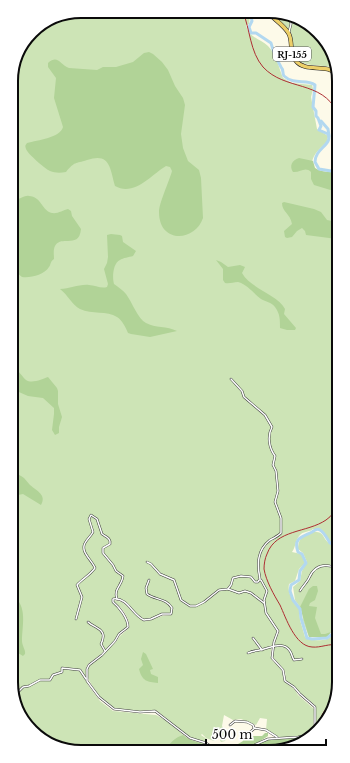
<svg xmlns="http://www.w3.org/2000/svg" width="350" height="763" viewBox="0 0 350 763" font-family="'Libre Baskerville',serif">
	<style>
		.green { fill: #cde4b6 }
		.forest { fill: #b1d397 }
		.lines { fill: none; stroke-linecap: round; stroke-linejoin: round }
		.river { stroke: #b2d8f0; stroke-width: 3 }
		.street-casing { stroke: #3d3d3d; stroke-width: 2.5 }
		.primary-casing { stroke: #1b1b1b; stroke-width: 4.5 }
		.street { stroke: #fff; stroke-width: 1.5 }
		.primary { stroke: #edcf69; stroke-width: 3.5 }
		.rail { stroke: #ae2e33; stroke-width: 1 }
		.labels { text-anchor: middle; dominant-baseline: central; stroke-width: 4; stroke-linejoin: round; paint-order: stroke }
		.shield { fill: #fff; stroke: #545454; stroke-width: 1 }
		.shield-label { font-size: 9px; font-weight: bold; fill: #0a0a0a }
		.rim { fill: none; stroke: #0a0a0a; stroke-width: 2 }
	</style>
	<rect width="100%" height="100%" fill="#fdfae9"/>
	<g class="green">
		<path d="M81,11L249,12L250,15L249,24L246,25C248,37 260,39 268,46C276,54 279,68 283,78L292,83L312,85L313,89L311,97L317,129L328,136L327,142C321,147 303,163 318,170C324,173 331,171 337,173L338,464L336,469L338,477V545L334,542H330C326,535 322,528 313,529C310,532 305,531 301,534C295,539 296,547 292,552L301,554L305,563L299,569L295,581L289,584C287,595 294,600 299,609L300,620L305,637C310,641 321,641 327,639C330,638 332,635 335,633L339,636V687L324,725L316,730L315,705L286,681L285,671L281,666L273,657L275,641L279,633L278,629C275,636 268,652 272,660C274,663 277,664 279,666C283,671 283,676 284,681L295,690L298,695L314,709L313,731C307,736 286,739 278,737C274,736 270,732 266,730L267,719L260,718L256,725L241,719L233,720L224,715L222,726L225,732L223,734L226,738L225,741L221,742L220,740V735L218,733L215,734L217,737L214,741L206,738L202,734L201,735L207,739L204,742L192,739L181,732L169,720L157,711L151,710L140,711L115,709L99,696L90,682L88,678V668L91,664L116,642L120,636L129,628C131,619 121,606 114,602V600L122,602L143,621H148L162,616L171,615C160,611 152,622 143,619C131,614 129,597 114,598L112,602L118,607L128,624L127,627L119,634L115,641L100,655L88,664L86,668V680L88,685L100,701L113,711L156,715L169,722L189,740L203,743L211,749L196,745L183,750L67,751L35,735L13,700L11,76L18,50L35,28Z"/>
		<path d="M270,12H283L315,28L337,63V69C325,63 303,69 296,57C291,50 294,40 291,32Z"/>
		<path d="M313,532C325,531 322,538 329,543C331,545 336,545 338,547L339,633L336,631L331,632L327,637H309L303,621L302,610L295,600L293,587L300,581L302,571L307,562L303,553L298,549C299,536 303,537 313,532Z"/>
	</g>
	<g class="forest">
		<path d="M149,52L153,54L162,62L168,70L175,86L183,98L185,105L181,134L183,148L188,161L199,170L201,178L203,218C195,242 159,244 159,212C159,203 169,182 172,171L170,167L166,166C151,175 134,197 115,186C110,168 110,152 87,160C75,164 75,161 66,172C60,173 55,173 50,171C44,168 28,154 26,149C25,145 25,146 27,143C38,140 60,138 63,127L54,98L56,78L48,67V63C58,54 60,65 69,68L97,70L103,67H116L133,62L144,53Z"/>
		<path d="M299,158L313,161L315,168C322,173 329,171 337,173V192L314,185L311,179V172C305,166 300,173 293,172C289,166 292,160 299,158Z"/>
		<path d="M12,184L19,189L17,199C21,199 25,195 29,196C41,196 42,211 52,213C58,214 63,210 68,209L71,211L72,216L81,229C79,250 61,234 55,246C53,250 54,255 54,259C50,262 51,264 49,267C44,275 31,278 22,277L12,269Z"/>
		<path d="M284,202L314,209L321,212L327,220L337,222V239L306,235L305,231L302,228L297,231L292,237L287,238L285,237L284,231L292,224C290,213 282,212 282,203Z"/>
		<path d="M111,234L120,235L122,236L123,242L136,251L133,256C129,257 123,258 120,260C113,263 112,277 114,284C118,287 123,290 126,294C132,302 138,319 146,323C155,328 167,326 177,331L150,337L131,334L128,333C126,328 122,320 117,317C107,310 92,315 80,309C72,305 68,295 60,289C70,289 79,284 89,285C95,285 101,289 107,287L108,284L104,269L107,263L108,257L107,235Z"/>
		<path d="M216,260L221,262L228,267L240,265L245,267L242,273C251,289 278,295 285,309L284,314L296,328L295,330H287L280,328C280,319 280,314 275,307C271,302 266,302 261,299C254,294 247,284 238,282C233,282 230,284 225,283L223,280V269Z"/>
		<path d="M12,367C20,371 22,377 26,380C32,384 43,379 48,377L57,388L58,391V404L62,417L59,427V433L55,435L52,430L54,414V408L43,398L28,396L12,389Z"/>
		<path d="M13,471C16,474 20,475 24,478C26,480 28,483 30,485C37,491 47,495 41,505L23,494L13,496Z"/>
		<polygon points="313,586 317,586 318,591 315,600 310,603 309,606 317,607 315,618 321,634 325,634 331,632 327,637 309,637 300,607 309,589"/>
		<path d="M13,596C28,606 22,626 22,641C22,646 26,650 25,654L23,656L13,650Z"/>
		<path d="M143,652L146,654L153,669L150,670L151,674L158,677V683C147,682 142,681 139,669L143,665L141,659Z"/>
		<path d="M265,733H268V736C256,744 244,752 228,749L227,748L229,746L234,748L236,747L238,744L243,741L244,735L247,736L249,739L254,736H262Z"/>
		<path d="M183,735C192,743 204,742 214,749L209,750L202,746L196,745L183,750H166C168,744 176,737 183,735Z"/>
		<polygon points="307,737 289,748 287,748 287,744 282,744 278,750 260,750 258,747 252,750 245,750 270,739"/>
	</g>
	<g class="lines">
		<g class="river">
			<path d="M250,12L252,21L249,27L251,33H256L271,43C273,51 277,60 281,67C284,70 282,73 284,76C295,86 306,78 315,85L313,107L316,111V116L318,118L321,126L319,130L328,134C333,145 315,148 315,162L319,169L337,172"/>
			<polyline points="321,121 328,129 329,136"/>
			<path d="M338,546L330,543C327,539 325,533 320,530C317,528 315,530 312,532C302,537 293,538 298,552L302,554L306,563L300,571L299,580L291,585L290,591L293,600L300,609L301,618L307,638L312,639L327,638L335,632L339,635"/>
		</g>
		<defs>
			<g id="street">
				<polyline points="282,12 284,15 289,15"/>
				<polyline points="289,32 291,24 290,16"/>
				<path d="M231,379L242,391L244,397L265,415L272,427C267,436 269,448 275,456L273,465L276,471L278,491L275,502L281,518V533C278,536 274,538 270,540C257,550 257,564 260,579"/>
				<polyline points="147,562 151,564 160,574 174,580 181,600 190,606 196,606 204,602 219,590 228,589 231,585 233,578 241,576 251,577 255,582 258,582 259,580 261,580 267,591 264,600 266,613 278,631 274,642 272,658 283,670 285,681 294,687 300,694 315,707 315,731"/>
				<path d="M149,580L146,588L147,594C155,600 166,598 172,608L171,614H162L151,619L144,620C132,615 128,597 113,599V602C119,607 128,618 128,627L119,634L115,641L102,655L89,665L87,669V681L99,697L114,709L140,712L155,711L190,738L206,743L215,749"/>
				<polyline points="228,589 239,593 245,591 251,593 264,603"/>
				<path d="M300,591C302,587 308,581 309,578C313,569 319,564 330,566C334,566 336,566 338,569"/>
				<path d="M76,619L82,597L77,585C82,579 89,576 95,568C92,560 80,552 85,543C87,539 91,536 93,532L89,519L91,515L97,519L102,534C106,537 111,538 110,544L103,548V553L113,565L116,571L123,576C122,586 113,589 117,599"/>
				<path d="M88,622C93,627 105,629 103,638C103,640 102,642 101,644L105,651"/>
				<polyline points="253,638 262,650"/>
				<path d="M248,653C254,650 258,651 264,649C272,647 284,641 290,651C292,654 292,657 294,660L302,659"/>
				<polyline points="13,697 23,687 29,686 40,680 50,680 53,675 62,672 62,668 80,670 86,679"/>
				<polyline points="230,725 235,721 247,722 253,725 254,728 266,730 277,737"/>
				<polyline points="249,733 255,728"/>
				<polyline points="184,750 195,746 208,750"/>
				<polyline points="212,750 217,748 227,750"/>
				<polyline points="243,750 268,739 298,737 309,735"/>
			</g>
			<path id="primary" d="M267,12C274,19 285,26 289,34C293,42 289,54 296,61C306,73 326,63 337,74"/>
		</defs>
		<use href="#street" class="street-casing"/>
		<use href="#primary" class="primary-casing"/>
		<use href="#street" class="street"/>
		<use href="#primary" class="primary"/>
		<g class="rail">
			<path d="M243,12C250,29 250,52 263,67C285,91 322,80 337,112"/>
			<path d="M338,456C333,466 335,475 338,485"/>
			<path d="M338,504C335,511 332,516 326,520C307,533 276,529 267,554C265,558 264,564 264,569C266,581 274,595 280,605C286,618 295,646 312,647C321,648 329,643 339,645"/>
			<path d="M319,728C320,717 323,710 332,704"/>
		</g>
	</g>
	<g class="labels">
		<rect class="shield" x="273" y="47" width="38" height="14" rx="3"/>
		<g class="shield-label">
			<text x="292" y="54">RJ-155</text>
		</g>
	</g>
	<path d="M0 0H350V763H0ZM81 18H269A63 63 0 0 1 332 81V682A63 63 0 0 1 269 745H81A63 63 0 0 1 18 682V81A63 63 0 0 1 81 18Z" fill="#fff" fill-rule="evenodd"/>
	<path class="rim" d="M81 18H269A63 63 0 0 1 332 81V682A63 63 0 0 1 269 745H81A63 63 0 0 1 18 682V81A63 63 0 0 1 81 18Z"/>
	<path d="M206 739v6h120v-6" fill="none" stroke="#0a0a0a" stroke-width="2"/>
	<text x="212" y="739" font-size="12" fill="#0a0a0a" stroke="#ffffff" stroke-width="3" paint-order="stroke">500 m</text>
</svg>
